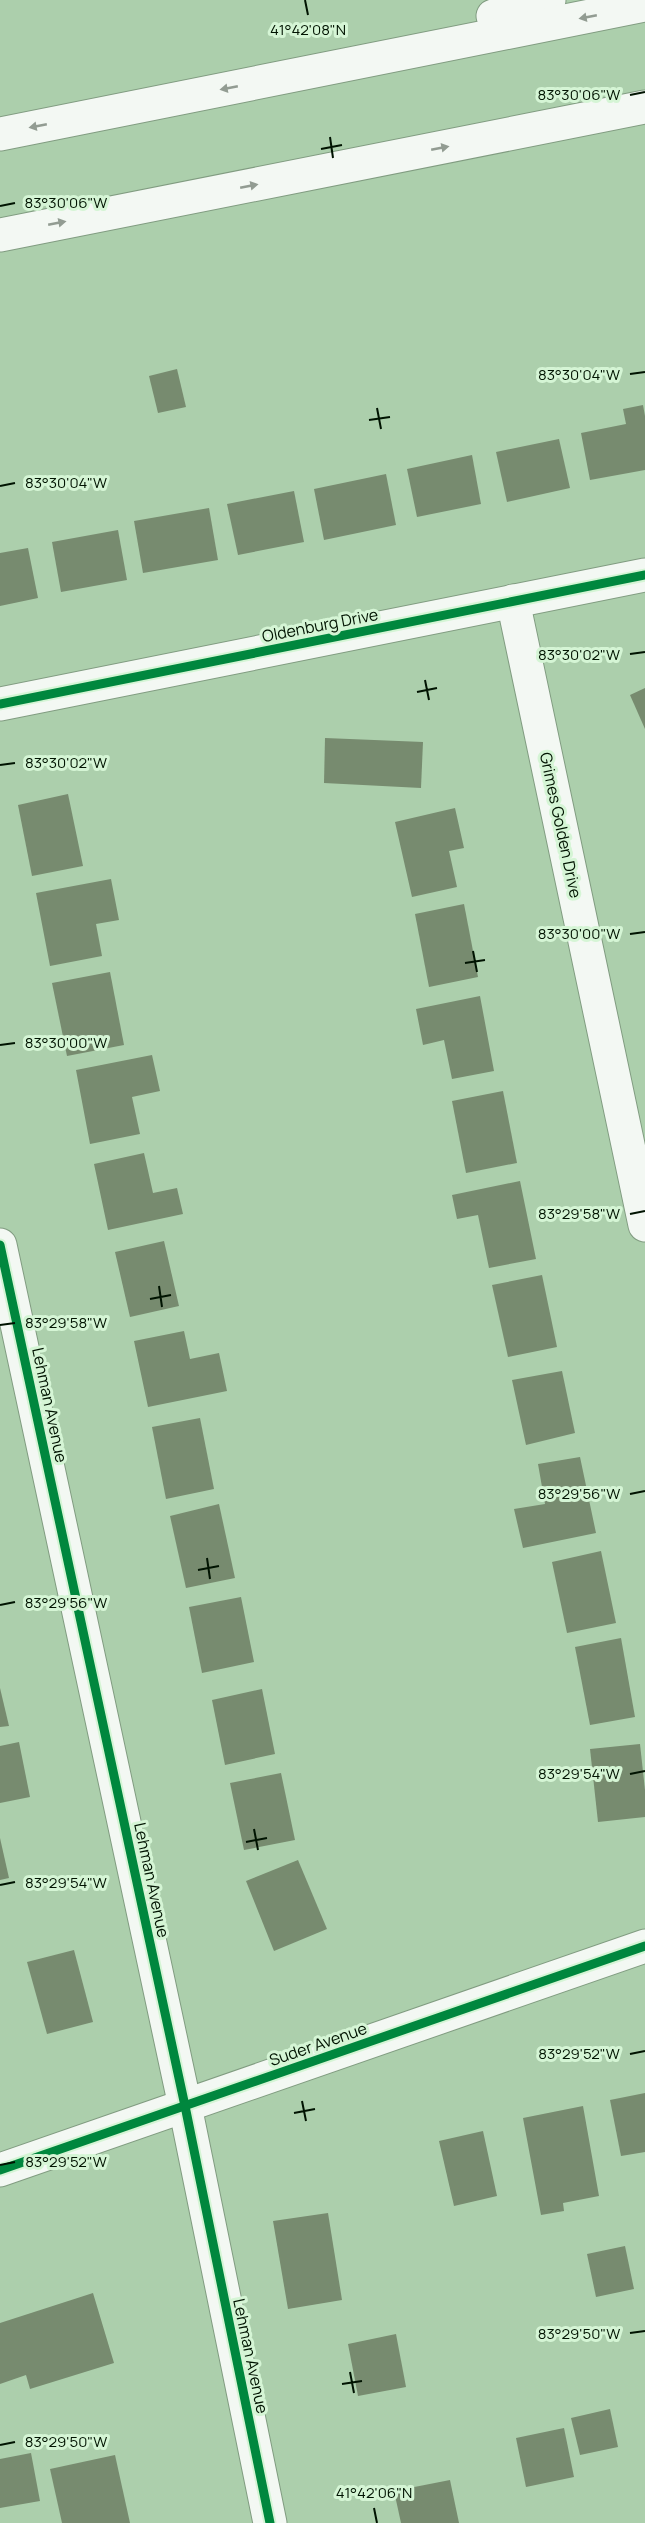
<svg xmlns="http://www.w3.org/2000/svg" width="645" height="2523" viewBox="0 0 645 2523" font-family="Manrope,sans-serif">
	<style>
		.building { fill: #778b6f }
		.lines { fill: none; stroke-linecap: round; stroke-linejoin: round }
		.street-casing { stroke: #819c81; stroke-width: 35 }
		.secondary-casing { stroke: #819c81; stroke-width: 35 }
		.highway-casing { stroke: #819c81; stroke-width: 35 }
		.street { stroke: #f3f8f3; stroke-width: 33 }
		.secondary { stroke: #f3f8f3; stroke-width: 33 }
		.highway { stroke: #f3f8f3; stroke-width: 33 }
		.cycleway-casing { stroke: #d5f5d5; stroke-width: 13 }
		.cycleway { stroke: #00873e; stroke-width: 9 }
		.oneway { fill: #929c92 }
		.ticks { fill: none; stroke: #001301; stroke-width: 2 }
		.labels { text-anchor: middle; dominant-baseline: central; stroke-width: 6; stroke-linejoin: round; paint-order: stroke }
		.street-label { font-size: 16px; fill: #001301; stroke: #d5f5d5 }
		.ticks-label { font-size: 15px; text-anchor: middle; fill: #001301; stroke: #d5f5d5; stroke-width: 6; stroke-linejoin: round; paint-order: stroke }
	</style>
	<rect width="100%" height="100%" fill="#accfac"/>
	<g class="building">
		<polygon points="177,369 186,407 158,413 149,376"/>
		<polygon points="643,405 645,416 645,470 590,480 581,433 626,424 623,409"/>
		<polygon points="559,439 570,488 507,502 496,452"/>
		<polygon points="472,455 481,504 417,517 407,469"/>
		<polygon points="386,474 396,525 324,540 314,489"/>
		<polygon points="294,491 304,542 238,555 227,504"/>
		<polygon points="209,508 218,560 143,573 134,521"/>
		<polygon points="118,530 127,580 61,592 52,542"/>
		<polygon points="28,548 38,598 0,606 0,553"/>
		<polygon points="645,688 645,729 630,695"/>
		<polygon points="325,738 423,742 421,788 324,783"/>
		<polygon points="68,794 83,866 32,876 18,805"/>
		<polygon points="455,808 464,848 449,851 457,887 412,897 395,822"/>
		<polygon points="111,879 119,920 96,924 102,956 50,966 36,893"/>
		<polygon points="464,904 478,977 429,987 415,914"/>
		<polygon points="110,972 124,1045 67,1056 52,983"/>
		<polygon points="480,996 494,1071 452,1079 444,1040 423,1045 416,1009"/>
		<polygon points="152,1055 160,1091 132,1097 140,1134 90,1144 76,1070"/>
		<polygon points="503,1091 517,1163 466,1173 452,1101"/>
		<polygon points="144,1153 153,1193 177,1188 183,1214 108,1230 94,1164"/>
		<polygon points="520,1181 536,1259 489,1268 478,1215 457,1219 452,1195"/>
		<polygon points="164,1241 179,1306 130,1317 115,1252"/>
		<polygon points="542,1275 557,1347 508,1357 492,1285"/>
		<polygon points="184,1331 190,1359 219,1353 227,1391 148,1407 134,1341"/>
		<polygon points="562,1371 575,1433 526,1445 512,1380"/>
		<polygon points="200,1418 214,1489 166,1499 152,1427"/>
		<polygon points="580,1457 596,1533 523,1548 514,1509 545,1504 538,1464"/>
		<polygon points="219,1504 235,1578 186,1588 170,1516"/>
		<polygon points="601,1551 616,1623 567,1633 552,1562"/>
		<polygon points="241,1597 254,1662 202,1673 189,1607"/>
		<polygon points="621,1638 635,1717 590,1725 575,1647"/>
		<polygon points="0,1688 9,1726 0,1727"/>
		<polygon points="262,1689 275,1754 225,1765 212,1700"/>
		<polygon points="19,1742 30,1797 0,1803 0,1746"/>
		<polygon points="640,1744 645,1790 645,1817 598,1822 590,1749"/>
		<polygon points="281,1773 295,1840 244,1850 230,1783"/>
		<polygon points="0,1838 9,1878 0,1880"/>
		<polygon points="298,1860 327,1929 274,1951 246,1881"/>
		<polygon points="74,1950 93,2022 47,2034 27,1962"/>
		<polygon points="645,2093 645,2152 621,2156 610,2100"/>
		<polygon points="583,2106 599,2196 563,2203 564,2211 541,2215 523,2118"/>
		<polygon points="483,2131 497,2196 454,2206 439,2141"/>
		<polygon points="328,2213 342,2300 288,2309 273,2221"/>
		<polygon points="625,2246 634,2289 596,2297 587,2254"/>
		<polygon points="93,2293 114,2363 30,2389 26,2375 0,2384 0,2323"/>
		<polygon points="396,2334 406,2387 358,2396 348,2344"/>
		<polygon points="610,2409 618,2447 580,2455 571,2418"/>
		<polygon points="564,2428 574,2477 526,2487 516,2438"/>
		<polygon points="31,2453 40,2501 0,2508 0,2459"/>
		<polygon points="115,2455 130,2523 62,2523 50,2469"/>
		<polygon points="450,2480 459,2523 401,2523 394,2491"/>
	</g>
	<g class="lines">
		<defs>
			<g id="street">
				<polyline points="513,601 645,1225"/>
				<polyline points="0,704 645,575"/>
				<polyline points="0,1245 185,2106"/>
			</g>
			<g id="secondary">
				<polyline points="185,2106 270,2523"/>
				<polyline points="0,2170 645,1946"/>
			</g>
			<g id="highway">
				<polyline points="493,16 549,0"/>
				<polyline points="0,134 645,5"/>
				<polyline points="0,235 645,107"/>
			</g>
		</defs>
		<use href="#street" class="street-casing"/>
		<use href="#secondary" class="secondary-casing"/>
		<use href="#highway" class="highway-casing"/>
		<use href="#street" class="street"/>
		<use href="#secondary" class="secondary"/>
		<use href="#highway" class="highway"/>
		<defs>
			<g id="cycleway">
				<polyline points="0,704 645,575"/>
				<polyline points="0,1245 185,2106 270,2523"/>
				<polyline points="0,2170 645,1946"/>
			</g>
		</defs>
		<use href="#cycleway" class="cycleway-casing"/>
		<use href="#cycleway" class="cycleway"/>
	</g>
	<defs><path id="oneway-solid" d="M-6-.8H1V-3.2L6.5 0L1 3.2V.8H-6Z" transform="scale(1.5)"/></defs>
	<g class="oneway">
		<use href="#oneway-solid" transform="translate(588 17) rotate(169)"/>
		<use href="#oneway-solid" transform="translate(229 88) rotate(169)"/>
		<use href="#oneway-solid" transform="translate(38 126) rotate(169)"/>
		<use href="#oneway-solid" transform="translate(440 148) rotate(-11)"/>
		<use href="#oneway-solid" transform="translate(249 186) rotate(-11)"/>
		<use href="#oneway-solid" transform="translate(57 223) rotate(-11)"/>
	</g>
	<path class="ticks" d="M305,0L308,15M630,95L645,92M330,137L333,158M321,149L342,145M0,206L15,203M630,374L645,372M377,408L381,429M369,420L390,417M0,486L15,483M630,654L645,652M425,680L429,700M417,692L437,688M0,765L15,763M630,934L645,932M473,951L477,972M465,963L485,960M0,1045L15,1043M630,1214L645,1211M159,1286L162,1307M150,1299L171,1295M0,1325L15,1323M630,1494L645,1491M207,1558L210,1579M198,1570L219,1566M0,1605L15,1602M630,1774L645,1771M254,1829L258,1850M246,1842L267,1838M0,1885L15,1882M630,2054L645,2051M302,2101L306,2121M294,2113L315,2109M0,2165L15,2162M630,2333L645,2331M350,2372L354,2393M342,2384L362,2381M0,2445L15,2442M374,2508L377,2523"/>
	<g class="labels">
		<g class="street-label">
			<text transform="translate(320 625) rotate(-11)">Oldenburg Drive</text>
			<text transform="translate(561 825) rotate(78)">Grimes Golden Drive</text>
			<text transform="translate(50 1405) rotate(78)">Lehman Avenue</text>
			<text transform="translate(152 1880) rotate(78)">Lehman Avenue</text>
			<text transform="translate(318 2044) rotate(-19)">Suder Avenue</text>
			<text transform="translate(251 2356) rotate(78)">Lehman Avenue</text>
		</g>
	</g>
	<g class="ticks-label">
		<text x="308" y="35">41°42'08"N</text>
		<text x="579" y="100">83°30'06"W</text>
		<text x="66" y="208">83°30'06"W</text>
		<text x="579" y="380">83°30'04"W</text>
		<text x="66" y="488">83°30'04"W</text>
		<text x="579" y="660">83°30'02"W</text>
		<text x="66" y="768">83°30'02"W</text>
		<text x="579" y="939">83°30'00"W</text>
		<text x="66" y="1048">83°30'00"W</text>
		<text x="579" y="1219">83°29'58"W</text>
		<text x="66" y="1328">83°29'58"W</text>
		<text x="579" y="1499">83°29'56"W</text>
		<text x="66" y="1608">83°29'56"W</text>
		<text x="579" y="1779">83°29'54"W</text>
		<text x="66" y="1888">83°29'54"W</text>
		<text x="579" y="2059">83°29'52"W</text>
		<text x="66" y="2167">83°29'52"W</text>
		<text x="579" y="2339">83°29'50"W</text>
		<text x="66" y="2447">83°29'50"W</text>
		<text x="374" y="2498">41°42'06"N</text>
	</g>
</svg>
